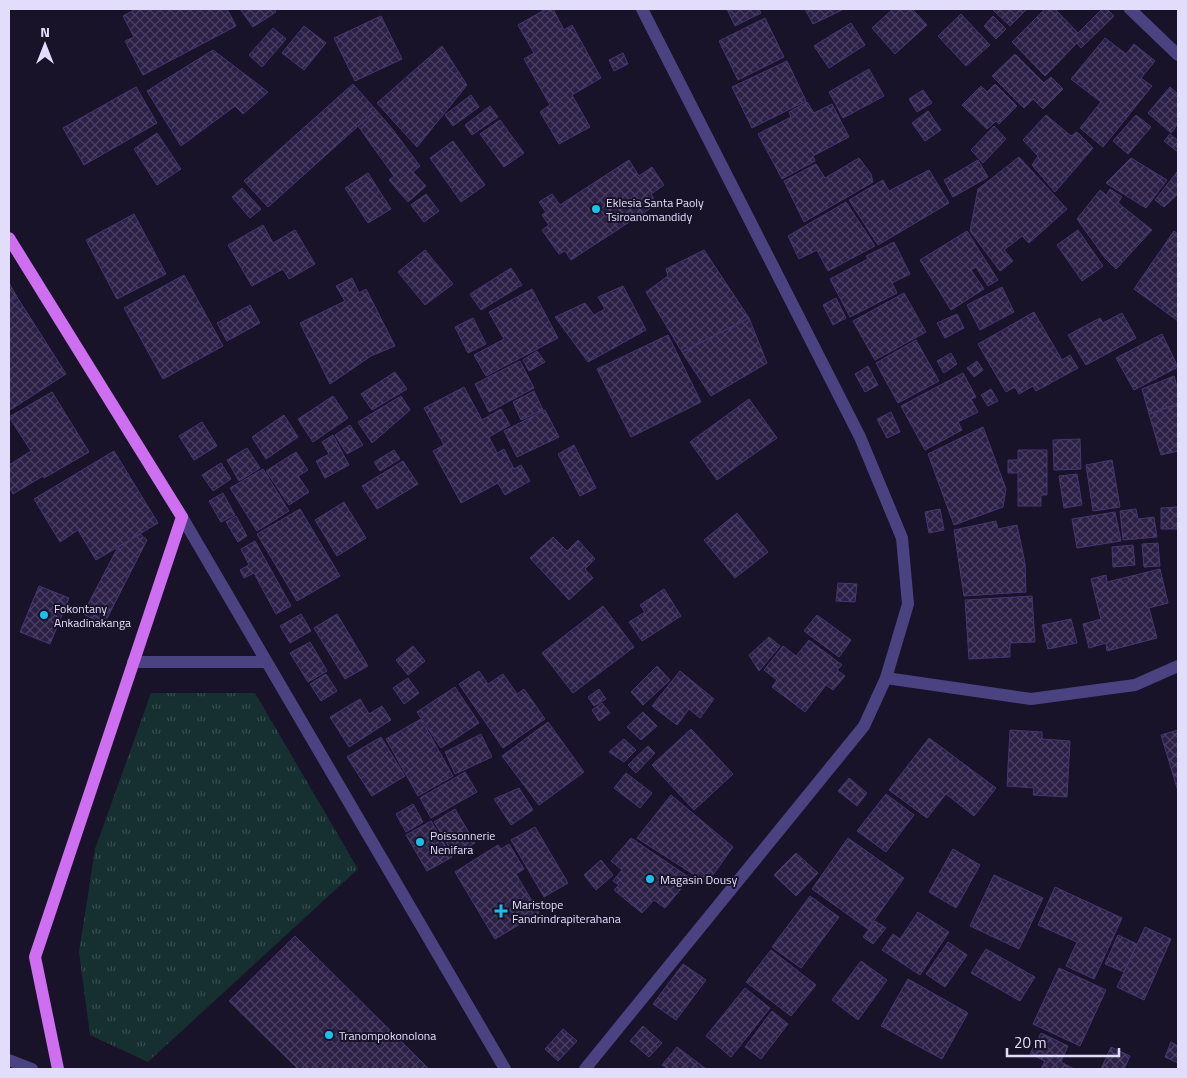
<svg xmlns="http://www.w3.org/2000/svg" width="1187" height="1078" viewBox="0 0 1187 1078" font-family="'Titillium Web',sans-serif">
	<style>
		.park { fill: url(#park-tufts) }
		.building { fill: url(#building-cross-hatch); stroke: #473571 }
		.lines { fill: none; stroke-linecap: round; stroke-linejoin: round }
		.minor { stroke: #4b4282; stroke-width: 12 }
		.major { stroke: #ce6ef1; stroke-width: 12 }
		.poi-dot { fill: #1bc0ea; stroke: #181328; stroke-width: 2 }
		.labels { text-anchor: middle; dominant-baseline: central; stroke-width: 4; stroke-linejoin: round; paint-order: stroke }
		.poi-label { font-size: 12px; fill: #e3ddfc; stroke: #181328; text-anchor: start }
	</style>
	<defs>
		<pattern id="park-tufts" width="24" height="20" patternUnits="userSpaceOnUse" patternTransform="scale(1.25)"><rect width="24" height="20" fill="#162f31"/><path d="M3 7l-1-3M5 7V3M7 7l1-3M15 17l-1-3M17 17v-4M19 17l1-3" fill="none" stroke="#384d50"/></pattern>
		<pattern id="building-cross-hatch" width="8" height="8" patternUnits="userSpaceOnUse" patternTransform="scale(1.25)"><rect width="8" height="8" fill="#2c2047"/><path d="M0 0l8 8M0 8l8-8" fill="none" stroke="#4a4062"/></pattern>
	</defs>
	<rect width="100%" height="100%" fill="#181328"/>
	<polygon class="park" points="151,693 255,693 358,869 148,1062 90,1035 79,952 95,849"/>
	<g class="building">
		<polygon points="136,9 227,9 236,26 143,75 125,41 134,37 123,16"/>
		<polygon points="240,9 274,9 276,12 253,27"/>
		<polygon points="546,9 553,9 564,30 572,25 601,78 572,95 590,127 559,144 540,112 550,105 524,59 534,53 518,25"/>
		<polygon points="727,9 759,9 761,13 735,26"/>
		<polygon points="805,9 841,9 842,10 813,24"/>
		<polygon points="893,9 912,9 927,25 895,54 872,28"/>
		<polygon points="992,9 1027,9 1010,26"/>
		<polygon points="1045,9 1055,9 1078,33 1102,9 1107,9 1114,16 1081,48 1077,43 1045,76 1012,42"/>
		<polygon points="961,14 990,45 966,66 938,36"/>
		<polygon points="381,16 402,59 355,81 334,38"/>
		<polygon points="993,16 1006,29 996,39 984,26"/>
		<polygon points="765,18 784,57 738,80 719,41"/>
		<polygon points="851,23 865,45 829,68 814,46"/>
		<polygon points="304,26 326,43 304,70 282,53"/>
		<polygon points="273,28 286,39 262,67 249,55"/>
		<polygon points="1105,38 1126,54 1134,44 1155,61 1141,78 1152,86 1103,147 1080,128 1101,102 1071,79"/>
		<polygon points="442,46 467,85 417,147 377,103"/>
		<polygon points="213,50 268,92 243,114 235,106 181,146 147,91"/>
		<polygon points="623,53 628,64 614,71 609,60"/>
		<polygon points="1015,54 1044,83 1051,77 1063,89 1043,109 1033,99 1024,108 992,76"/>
		<polygon points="787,61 806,101 752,128 732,87"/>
		<polygon points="869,69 884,96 843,118 829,92"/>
		<polygon points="353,84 376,110 268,207 244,181"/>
		<polygon points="995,84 1017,106 999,124 996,121 987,129 962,105 981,86 987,92"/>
		<polygon points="136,87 157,123 84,165 63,128"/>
		<polygon points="1170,87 1178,94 1178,124 1171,133 1148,113"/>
		<polygon points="923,90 932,103 917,112 909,99"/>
		<polygon points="471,95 479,107 453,126 445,115"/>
		<polygon points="807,102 814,113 832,104 849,137 813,156 815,161 782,179 758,134 791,117 789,112"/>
		<polygon points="490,106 498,117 472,135 465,125"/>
		<polygon points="376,110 393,130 420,166 413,172 426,186 408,202 389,180 394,176 358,126"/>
		<polygon points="928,111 941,130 925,141 912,123"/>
		<polygon points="1046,115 1071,136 1077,132 1093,148 1055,192 1032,165 1038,156 1023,140"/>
		<polygon points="1136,115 1151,127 1128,154 1113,141"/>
		<polygon points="500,120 524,153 504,167 480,134"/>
		<polygon points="994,126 1006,139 983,163 971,150"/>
		<polygon points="157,133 181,169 157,185 134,149"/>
		<polygon points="1170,134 1178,141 1178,152 1164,141"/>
		<polygon points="453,141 485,185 461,202 430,158"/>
		<polygon points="1019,157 1067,209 1029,243 1022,236 1004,250 1013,261 1000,271 970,231 978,189"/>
		<polygon points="859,158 871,174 873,182 804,222 784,181 816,164 825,178"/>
		<polygon points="1131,158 1167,180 1146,208 1106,183"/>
		<polygon points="629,160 639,176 652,167 664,185 651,194 657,204 571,260 565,251 559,254 542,230 549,225 542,215 546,212 539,202 552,194 560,205"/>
		<polygon points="978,160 988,177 953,197 944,180"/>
		<polygon points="929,170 949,203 878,245 849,200 883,180 889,191"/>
		<polygon points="1177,172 1178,173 1178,194 1164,207 1155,200"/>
		<polygon points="368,173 391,209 368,223 345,188"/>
		<polygon points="242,188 261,209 250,218 232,197"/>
		<polygon points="1110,189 1122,197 1118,203 1152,230 1116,269 1105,258 1077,219 1100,190 1106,195"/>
		<polygon points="426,194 439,211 424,222 411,205"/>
		<polygon points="846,202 875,246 828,271 817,250 799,259 788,236"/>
		<polygon points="134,214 166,274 117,299 86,240"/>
		<polygon points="263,225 273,243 295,230 315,264 289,279 283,269 252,286 228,245"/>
		<polygon points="1078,230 1103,266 1082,281 1057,245"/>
		<polygon points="967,231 998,280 988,286 976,267 971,270 984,289 951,310 920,260"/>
		<polygon points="1174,231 1178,234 1178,321 1134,289"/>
		<polygon points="894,242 910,274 892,283 897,293 850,317 830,279 868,259 866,256"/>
		<polygon points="425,250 453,284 425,305 398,272"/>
		<polygon points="704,250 749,318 682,352 646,292 668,276 666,269"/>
		<polygon points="511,268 522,285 481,310 470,294"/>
		<polygon points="184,275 223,346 163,379 124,308"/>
		<polygon points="352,278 359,293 366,289 395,346 371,356 330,384 300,323 345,301 336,286"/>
		<polygon points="9,283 17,297 9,302"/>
		<polygon points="623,286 646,330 588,362 555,317 585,303 594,315 605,309 598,297"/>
		<polygon points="1002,287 1014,312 980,330 967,305"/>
		<polygon points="532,289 558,338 486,376 474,355 504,339 489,312"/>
		<polygon points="904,293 926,332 875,360 853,321"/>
		<polygon points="17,297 66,374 10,410 9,407 9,302"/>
		<polygon points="836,298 846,318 833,325 823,305"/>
		<polygon points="250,305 260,323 227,341 217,323"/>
		<polygon points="1034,312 1062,360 1070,355 1078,368 1036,391 1033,386 1019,394 1015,387 1006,392 978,344"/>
		<polygon points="1122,313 1136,338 1086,365 1068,335 1100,318 1103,323"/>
		<polygon points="957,314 964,328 945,338 937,323"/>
		<polygon points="473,318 486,344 468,353 455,327"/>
		<polygon points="749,318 767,363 711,396 682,352"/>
		<polygon points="1162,334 1178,367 1134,390 1116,358"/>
		<polygon points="668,335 701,402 631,437 597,369"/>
		<polygon points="916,340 939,381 898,403 876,363"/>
		<polygon points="537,351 545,362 529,371 523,360"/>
		<polygon points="951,353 957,364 944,373 937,361"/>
		<polygon points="520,361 534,388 489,412 475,384"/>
		<polygon points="977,361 983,370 974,377 967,368"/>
		<polygon points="868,366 878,385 865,392 855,374"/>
		<polygon points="395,372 407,389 372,410 361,394"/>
		<polygon points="963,373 976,397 971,399 978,412 958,422 962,430 925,450 901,406"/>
		<polygon points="1174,376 1178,390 1178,404 1149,414 1142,389"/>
		<polygon points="464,387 482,420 501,409 510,425 489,437 497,453 504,449 514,469 521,465 530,481 505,495 498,483 461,503 433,451 444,445 424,408"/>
		<polygon points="991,389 998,401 988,406 981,395"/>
		<polygon points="534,391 543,410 521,420 513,402"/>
		<polygon points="52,392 89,452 44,478 43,476 13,494 9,487 9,465 31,451 9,417"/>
		<polygon points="333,396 348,418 313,442 298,419"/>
		<polygon points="401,396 410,410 372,443 358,422"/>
		<polygon points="749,399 777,438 717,480 690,442"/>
		<polygon points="1178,404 1178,451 1161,455 1149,414"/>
		<polygon points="545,410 559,437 517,457 504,431"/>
		<polygon points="891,412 900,432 887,438 877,419"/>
		<polygon points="284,415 298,437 266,459 252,437"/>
		<polygon points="202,422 217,446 194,460 179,436"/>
		<polygon points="350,425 363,445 347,454 335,435"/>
		<polygon points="983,427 1006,489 1003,507 954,525 928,454"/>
		<polygon points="333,435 349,465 325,478 316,461 329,454 322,442"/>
		<polygon points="1080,439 1081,469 1054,470 1053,440"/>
		<polygon points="574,445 596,488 580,496 558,454"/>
		<polygon points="247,448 260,468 239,481 227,460"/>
		<polygon points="394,450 400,459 380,471 374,462"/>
		<polygon points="1018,450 1047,450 1047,495 1041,495 1041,506 1018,506 1018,473 1008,473 1008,460 1018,460"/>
		<polygon points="114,451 158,523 96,560 78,530 60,542 34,499"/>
		<polygon points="296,452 308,470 298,476 309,492 289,505 266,471"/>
		<polygon points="1112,460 1120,507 1093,511 1086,465"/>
		<polygon points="403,461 418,484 377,509 362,486"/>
		<polygon points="221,463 231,479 213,491 202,475"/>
		<polygon points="263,469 289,511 257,531 230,488"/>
		<polygon points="1077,474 1082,505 1064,508 1059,476"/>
		<polygon points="223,493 235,515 221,522 209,501"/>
		<polygon points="344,502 366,538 337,556 315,520"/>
		<polygon points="1178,507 1178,529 1161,529 1161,508"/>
		<polygon points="300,509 340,576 297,601 257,534"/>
		<polygon points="940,509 944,530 929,533 925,512"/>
		<polygon points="1136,509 1138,519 1154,517 1157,537 1123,540 1120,511"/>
		<polygon points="1115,512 1121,541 1077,548 1072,519"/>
		<polygon points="737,513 768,552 735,578 704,540"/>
		<polygon points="236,516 247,536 238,542 226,522"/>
		<polygon points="996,521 998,529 1017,525 1025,563 1026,592 964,596 954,530"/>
		<polygon points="140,534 147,540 104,624 83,614 118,547"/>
		<polygon points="553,537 567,551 578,540 595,559 585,569 593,578 569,600 530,558"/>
		<polygon points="255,541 291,606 276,614 254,573 244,578 240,570 249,565 241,549"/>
		<polygon points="1158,543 1160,566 1144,567 1142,544"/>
		<polygon points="1133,545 1135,565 1113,567 1112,547"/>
		<polygon points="1160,569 1168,603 1149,608 1157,638 1107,651 1106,643 1089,648 1083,624 1101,619 1091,579 1106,575 1107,582"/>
		<polygon points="838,583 857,584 855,602 836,601"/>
		<polygon points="39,586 69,598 50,644 20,632"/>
		<polygon points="664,589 681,616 642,641 629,622 645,612 640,605"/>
		<polygon points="1032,596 1035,642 1010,643 1010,657 969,659 965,600"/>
		<polygon points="603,606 634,647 573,693 542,653"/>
		<polygon points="301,614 311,631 290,643 280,626"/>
		<polygon points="337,614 368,666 345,679 314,628"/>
		<polygon points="817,615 851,640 839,657 804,631"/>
		<polygon points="1071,619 1077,643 1048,649 1042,625"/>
		<polygon points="769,637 780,646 759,671 749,655"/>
		<polygon points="809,640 842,665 837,670 845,676 833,690 826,685 805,712 772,687 777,680 764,670 783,646 796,656"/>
		<polygon points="310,642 327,671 308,682 290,653"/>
		<polygon points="413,646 425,661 408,675 396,660"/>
		<polygon points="657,666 670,680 643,705 631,692"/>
		<polygon points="479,671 488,684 503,674 517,694 524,689 545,719 503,748 459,684"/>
		<polygon points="680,671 714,699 700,718 689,709 677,725 652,706"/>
		<polygon points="326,674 337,691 321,701 310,684"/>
		<polygon points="408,678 419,693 404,704 393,688"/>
		<polygon points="455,687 479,723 441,748 417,712"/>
		<polygon points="599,689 606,699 594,706 588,697"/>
		<polygon points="360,699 369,714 382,706 391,720 349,747 330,717"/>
		<polygon points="602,703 610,713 599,721 592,710"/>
		<polygon points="643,712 657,726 641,740 627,727"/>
		<polygon points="421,719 453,776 418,796 386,739"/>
		<polygon points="548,722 584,772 539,805 502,756"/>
		<polygon points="691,729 733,774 694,810 652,765"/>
		<polygon points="1010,730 1042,732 1042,739 1070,741 1067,797 1033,795 1034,788 1007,786"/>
		<polygon points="1178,730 1178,791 1161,735"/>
		<polygon points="481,734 492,757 455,774 445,752"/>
		<polygon points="381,737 405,776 372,796 347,757"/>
		<polygon points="929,738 996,788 974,816 946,794 927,818 889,790"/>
		<polygon points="624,739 636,750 624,762 609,752"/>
		<polygon points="648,746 655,753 636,773 628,765"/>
		<polygon points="465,772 477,792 431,818 420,798"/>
		<polygon points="626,773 652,793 640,808 614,788"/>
		<polygon points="849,778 867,793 857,806 838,791"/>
		<polygon points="519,788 533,810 511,825 494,799"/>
		<polygon points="886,794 914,815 886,852 857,831"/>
		<polygon points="671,795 733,847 707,883 637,838"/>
		<polygon points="413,804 423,822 406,832 396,814"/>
		<polygon points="455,809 475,843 454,855 434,822"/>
		<polygon points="431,821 452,857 427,871 406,835"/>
		<polygon points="535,827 568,883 544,897 511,840"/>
		<polygon points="631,838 690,878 665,908 654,900 642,913 614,890 619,885 613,881 622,870 611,861"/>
		<polygon points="848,838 904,878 868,929 812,889"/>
		<polygon points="509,844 524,869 516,874 539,913 495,939 455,872 498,845 501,849"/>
		<polygon points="953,849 980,865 956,908 929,892"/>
		<polygon points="796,853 818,873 796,896 774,875"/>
		<polygon points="601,860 613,875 596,890 584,875"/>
		<polygon points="994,875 1043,898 1019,949 970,926"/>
		<polygon points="1055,887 1122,918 1094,979 1066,966 1077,942 1038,925"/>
		<polygon points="810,896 839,917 801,968 772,947"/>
		<polygon points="918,912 949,932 920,975 882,950 893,934 900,939"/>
		<polygon points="875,921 886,928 873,944 863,937"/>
		<polygon points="1145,927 1171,939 1144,1000 1117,987"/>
		<polygon points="1118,935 1137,944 1124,972 1105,964"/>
		<polygon points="295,936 429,1069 298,1069 229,1001"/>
		<polygon points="948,942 967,955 945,987 926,974"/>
		<polygon points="986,949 1035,977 1020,1001 971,973"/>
		<polygon points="771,950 816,985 791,1016 746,982"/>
		<polygon points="861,961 887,980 858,1020 832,1000"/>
		<polygon points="683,964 706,980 676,1020 653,1004"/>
		<polygon points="1059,968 1106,990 1080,1046 1033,1024"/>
		<polygon points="908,979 968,1013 942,1059 881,1026"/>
		<polygon points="745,988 770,1008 731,1057 706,1036"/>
		<polygon points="772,1011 788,1024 761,1059 745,1047"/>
		<polygon points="643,1026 662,1043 649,1057 630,1041"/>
		<polygon points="563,1029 577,1041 558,1061 545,1049"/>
		<polygon points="1041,1033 1068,1046 1061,1062 1074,1069 1041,1069 1045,1061 1030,1054"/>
		<polygon points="1171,1042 1178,1046 1178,1063 1165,1057"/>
		<polygon points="677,1047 706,1069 668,1069 662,1065"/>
		<polygon points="1111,1047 1130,1056 1124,1069 1101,1069"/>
	</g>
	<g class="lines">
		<g class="minor">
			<polyline points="1130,9 1178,55"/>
			<polyline points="182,517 505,1069"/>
			<polyline points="133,662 266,662"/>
			<polyline points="886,678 1031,699 1135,685 1178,666"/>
			<polyline points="9,1060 32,1069"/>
			<polyline points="585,1069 864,726 886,678 908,604 902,538 860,437 642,9"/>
		</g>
		<polyline class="major" points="9,238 182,517 35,957 58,1069"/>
	</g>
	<g class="poi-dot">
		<circle cx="596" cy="209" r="5"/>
		<circle cx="44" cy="615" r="5"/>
		<circle cx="420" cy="842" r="5"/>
		<circle cx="650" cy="879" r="5"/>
		<path d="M498.5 903.5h5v5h5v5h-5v5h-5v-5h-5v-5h5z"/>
		<circle cx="329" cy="1035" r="5"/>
	</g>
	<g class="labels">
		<g class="poi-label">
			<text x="606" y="202">Eklesia Santa Paoly<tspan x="606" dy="14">Tsiroanomandidy</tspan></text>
			<text x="54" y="608">Fokontany<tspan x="54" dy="14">Ankadinakanga</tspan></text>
			<text x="430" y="835">Poissonnerie<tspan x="430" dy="14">Nenifara</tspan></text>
			<text x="660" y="879">Magasin Dousy</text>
			<text x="512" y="904">Maristope<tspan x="512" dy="14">Fandrindrapiterahana</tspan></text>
			<text x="339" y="1035">Tranompokonolona</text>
		</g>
	</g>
	<rect width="1187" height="1078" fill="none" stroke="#e3ddfc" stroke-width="20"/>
	<g transform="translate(45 45)" stroke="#181328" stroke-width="4" paint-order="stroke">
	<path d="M0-4L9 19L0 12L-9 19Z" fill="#e3ddfc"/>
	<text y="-8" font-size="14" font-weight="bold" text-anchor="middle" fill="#e3ddfc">N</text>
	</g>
	<path d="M1007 1048v8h112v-8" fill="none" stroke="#e3ddfc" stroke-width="2.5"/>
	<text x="1014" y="1048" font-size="15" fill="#e3ddfc" stroke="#181328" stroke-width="4" paint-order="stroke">20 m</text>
</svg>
